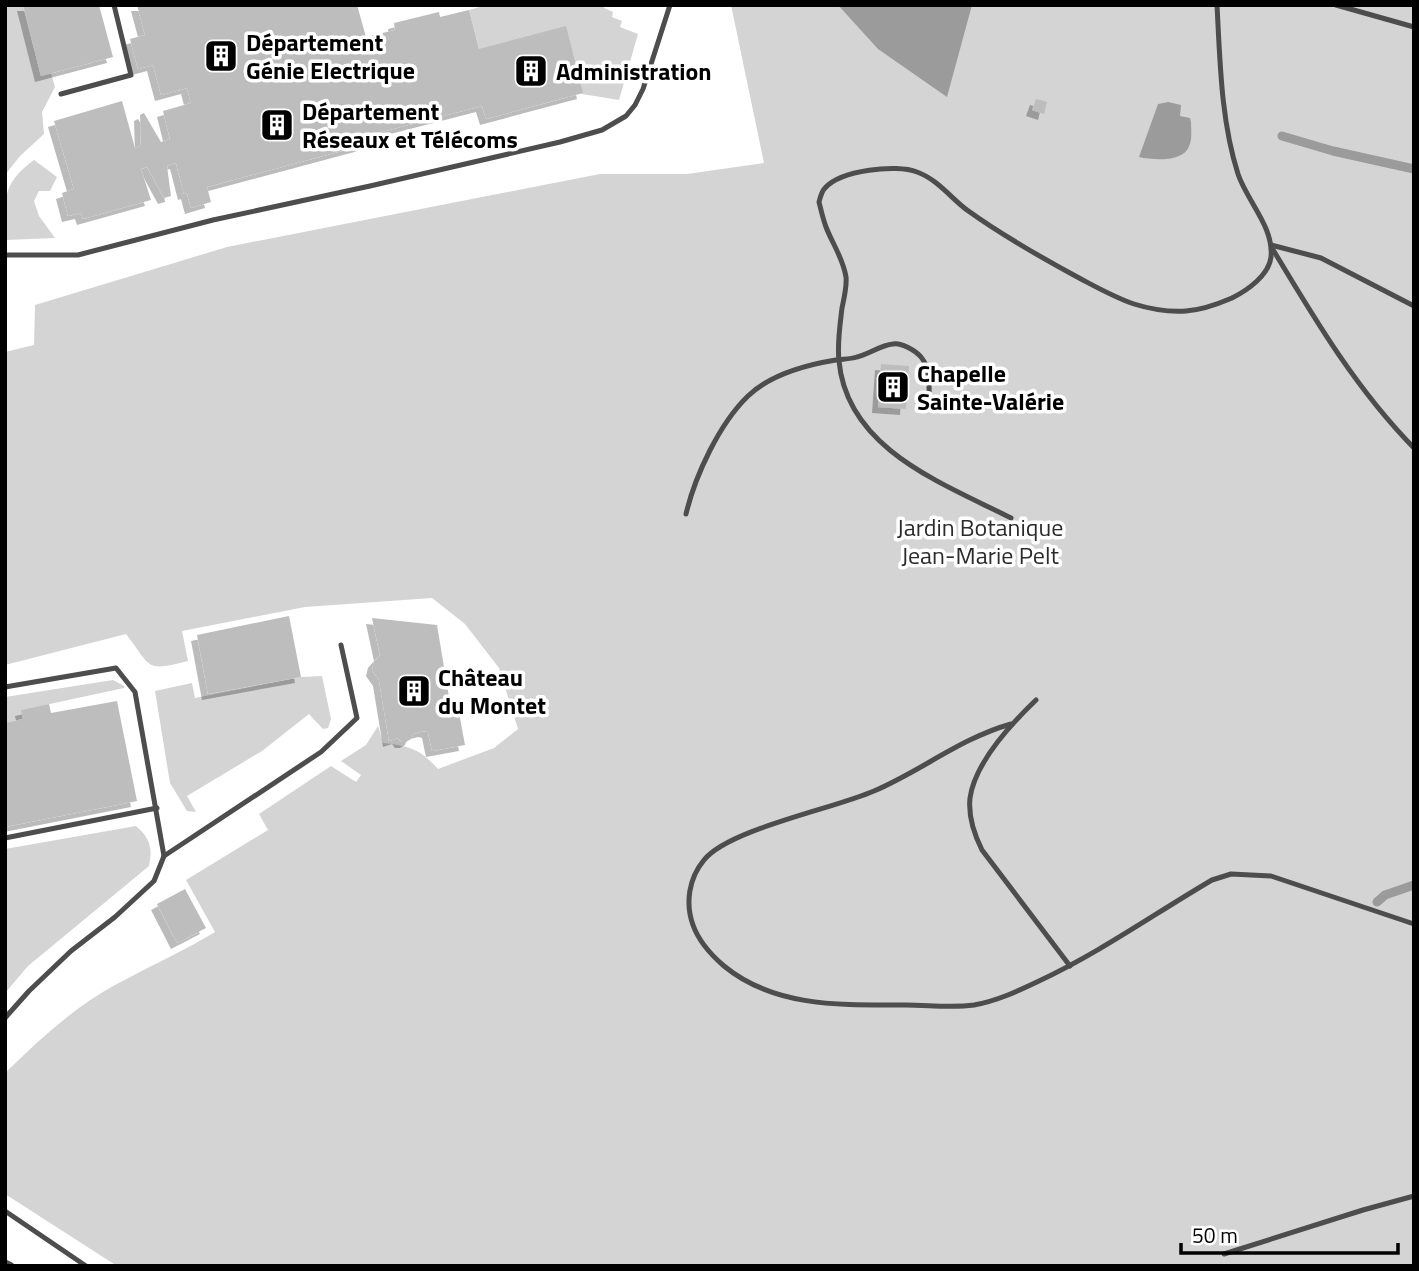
<svg xmlns="http://www.w3.org/2000/svg" width="1419" height="1271" viewBox="0 0 1419 1271" font-family="'Titillium Web',sans-serif">
	<style>
		.green { fill: #d4d4d4 }
		.water { fill: #9b9b9b }
		.lines { fill: none; stroke-linecap: round; stroke-linejoin: round }
		.stream { stroke: #9b9b9b; stroke-width: 9 }
		.building { fill: #bdbdbd; filter: url(#shadow) }
		.lane { stroke: #4d4d4d; stroke-width: 5 }
		.street { stroke: #4d4d4d; stroke-width: 7 }
		.labels { text-anchor: middle; dominant-baseline: central; stroke-width: 7; stroke-linejoin: round; paint-order: stroke }
		.poi-label { font-size: 24px; font-weight: bold; fill: #000; stroke: #fff; text-anchor: start }
		.park-label { font-size: 24px; fill: #2b2b2b; stroke: #fff }
	</style>
	<defs>
		<filter id="shadow"><feDropShadow dx="-6" dy="6" stdDeviation="0" flood-color="#0004"/></filter>
	</defs>
	<rect width="100%" height="100%" fill="#fff"/>
	<g class="green">
		<polygon points="5,5 23,5 41,75 51,73 55,87 42,112 44,134 20,156 5,175"/>
		<polygon points="487,5 514,5 515,7 605,5 604,8 613,12 612,17 622,21 620,27 638,34 619,100 582,94 479,49 469,10"/>
		<path d="M731,5H1414V1266H117L5,1194V1073C39,1040 73,1008 115,985C148,967 182,952 215,932L186,880L268,830L259,814L331,766L356,782L361,775L341,761L366,745L378,726L383,743C410,746 420,749 438,769L494,748L518,729L499,668L465,624L432,598L305,607L182,631L188,661C145,672 152,668 126,634L5,665V352L34,345L35,305L227,247L600,174H687L764,163Z"/>
		<path d="M34,160L57,177L50,191H39L34,201L39,216L55,238L5,240C5,201 0,185 34,160Z"/>
		<polygon points="322,676 331,719 328,728 323,729 309,714 262,751 187,796 196,812 187,811 170,783 155,691 192,683 195,698 301,677"/>
		<polygon points="113,680 124,686 124,688 22,710 23,719 5,723 5,697"/>
		<path d="M136,826C150,838 153,848 149,866L28,966L5,993V849Z"/>
	</g>
	<g class="water">
		<polygon points="838,5 972,5 947,97 878,49"/>
		<path d="M1168,102L1181,105L1180,116L1190,118L1191,122C1191,131 1193,142 1187,150C1178,162 1153,160 1139,157L1158,104Z"/>
	</g>
	<g class="lines">
		<g class="stream">
			<polyline points="1282,136 1333,151 1414,169"/>
			<polyline points="1377,902 1385,895 1414,885"/>
		</g>
	</g>
	<g class="building">
		<polygon points="23,5 99,5 113,57 41,76"/>
		<polygon points="137,5 357,5 366,37 395,30 394,23 439,12 440,17 469,10 479,49 566,26 583,93 486,119 482,106 377,133 379,141 207,187 211,202 191,208 187,193 184,194 176,163 167,166 171,196 164,198 147,167 141,169 151,200 83,219 81,213 68,216 62,193 74,189 54,121 122,101 135,148 141,146 140,115 144,113 161,142 170,139 163,111 191,103 187,88 161,95 153,65 138,69 130,39 145,35"/>
		<polygon points="1036,99 1047,102 1044,114 1032,110"/>
		<polygon points="881,364 909,366 906,409 878,407"/>
		<polygon points="289,616 301,677 208,694 197,635"/>
		<polygon points="372,618 437,625 450,703 457,702 465,745 432,751 428,732 424,731 413,734 411,739 406,742 401,742 398,738 389,741 379,680 372,670 374,662 380,655"/>
		<polygon points="117,701 137,801 5,827 5,723 23,719 21,710 49,704 51,713"/>
		<polygon points="185,889 206,928 177,943 157,904"/>
	</g>
	<g class="lines">
		<g class="lane">
			<polyline points="1336,5 1414,27"/>
			<polyline points="61,94 131,75 114,5"/>
			<polyline points="1271,245 1321,258 1414,306"/>
			<path d="M1272,248C1314,318 1356,389 1414,448"/>
			<polyline points="5,255 78,255 213,220 370,186 560,142 602,130 626,116 635,105 643,89 670,5"/>
			<path d="M686,514C695,476 719,424 748,396C771,374 805,365 836,360C843,359 851,359 857,357C869,354 881,345 893,344C901,342 916,351 921,357C931,369 929,388 929,403"/>
			<path d="M1011,518C942,483 847,449 839,361C837,344 840,325 842,308C844,298 847,287 846,277C843,258 833,245 826,227C823,219 821,210 819,202C820,198 822,191 825,188C841,170 896,164 917,172C937,179 951,198 967,210C1003,236 1042,258 1081,279C1098,288 1116,298 1134,304C1150,309 1170,312 1186,311C1202,310 1218,304 1232,298C1248,290 1269,275 1271,257C1274,227 1247,201 1238,174C1221,121 1220,61 1217,5"/>
			<polyline points="5,687 116,668 135,692 164,856"/>
			<path d="M1036,700C1011,724 975,762 970,798C968,817 974,834 982,850L1070,966"/>
			<path d="M1011,724C961,738 921,771 874,791C833,809 729,829 704,860C689,878 685,903 693,925C699,942 710,954 724,966C775,1008 843,1005 906,1005C928,1005 952,1008 974,1005C997,1001 1018,991 1039,981C1099,953 1154,914 1212,880L1231,874L1271,876L1414,924"/>
			<polyline points="5,838 157,808"/>
			<polyline points="5,1018 29,991 71,951 115,917 154,881 164,856 321,752 357,718 341,645"/>
			<polyline points="5,1211 86,1266"/>
			<polyline points="1224,1254 1363,1210 1414,1196"/>
		</g>
		<polyline class="street" points="5,1263 11,1266"/>
	</g>
	<defs>
		<symbol id="building-square" viewBox="-11 -11 22 22"><rect x="-9" y="-9" width="18" height="18" rx="4" fill="#000" stroke="#fff"/><path d="M-4-6H4V6H1V3H-1V6H-4ZM-2.5-4.3h1.7v1.8h-1.7ZM.8-4.3h1.7v1.8H.8ZM-2.5-1h1.7V.8h-1.7ZM.8-1h1.7V.8H.8Z" fill="#fff"/></symbol>
	</defs>
	<g fill-rule="evenodd">
		<use href="#building-square" x="202" y="37" width="38" height="38"/>
		<use href="#building-square" x="512" y="52" width="38" height="38"/>
		<use href="#building-square" x="258" y="106" width="38" height="38"/>
		<use href="#building-square" x="874" y="368" width="38" height="38"/>
		<use href="#building-square" x="395" y="672" width="38" height="38"/>
	</g>
	<g class="labels">
		<g class="poi-label">
			<text x="246" y="42">Département<tspan x="246" dy="28">Génie Electrique</tspan></text>
			<text x="556" y="71">Administration</text>
			<text x="302" y="111">Département<tspan x="302" dy="28">Réseaux et Télécoms</tspan></text>
			<text x="917" y="373">Chapelle<tspan x="917" dy="28">Sainte-Valérie</tspan></text>
			<text x="438" y="677">Château<tspan x="438" dy="28">du Montet</tspan></text>
		</g>
		<g class="park-label">
			<text x="980" y="527">Jardin Botanique<tspan x="980" dy="28">Jean-Marie Pelt</tspan></text>
		</g>
	</g>
	<rect width="1419" height="1271" fill="none" stroke="#000000" stroke-width="14"/>
	<path d="M1181 1243v10h217v-10" fill="none" stroke="#000000" stroke-width="3.5"/>
	<text x="1192" y="1243" font-size="21" fill="#000000" stroke="#ffffff" stroke-width="5" paint-order="stroke">50 m</text>
</svg>
